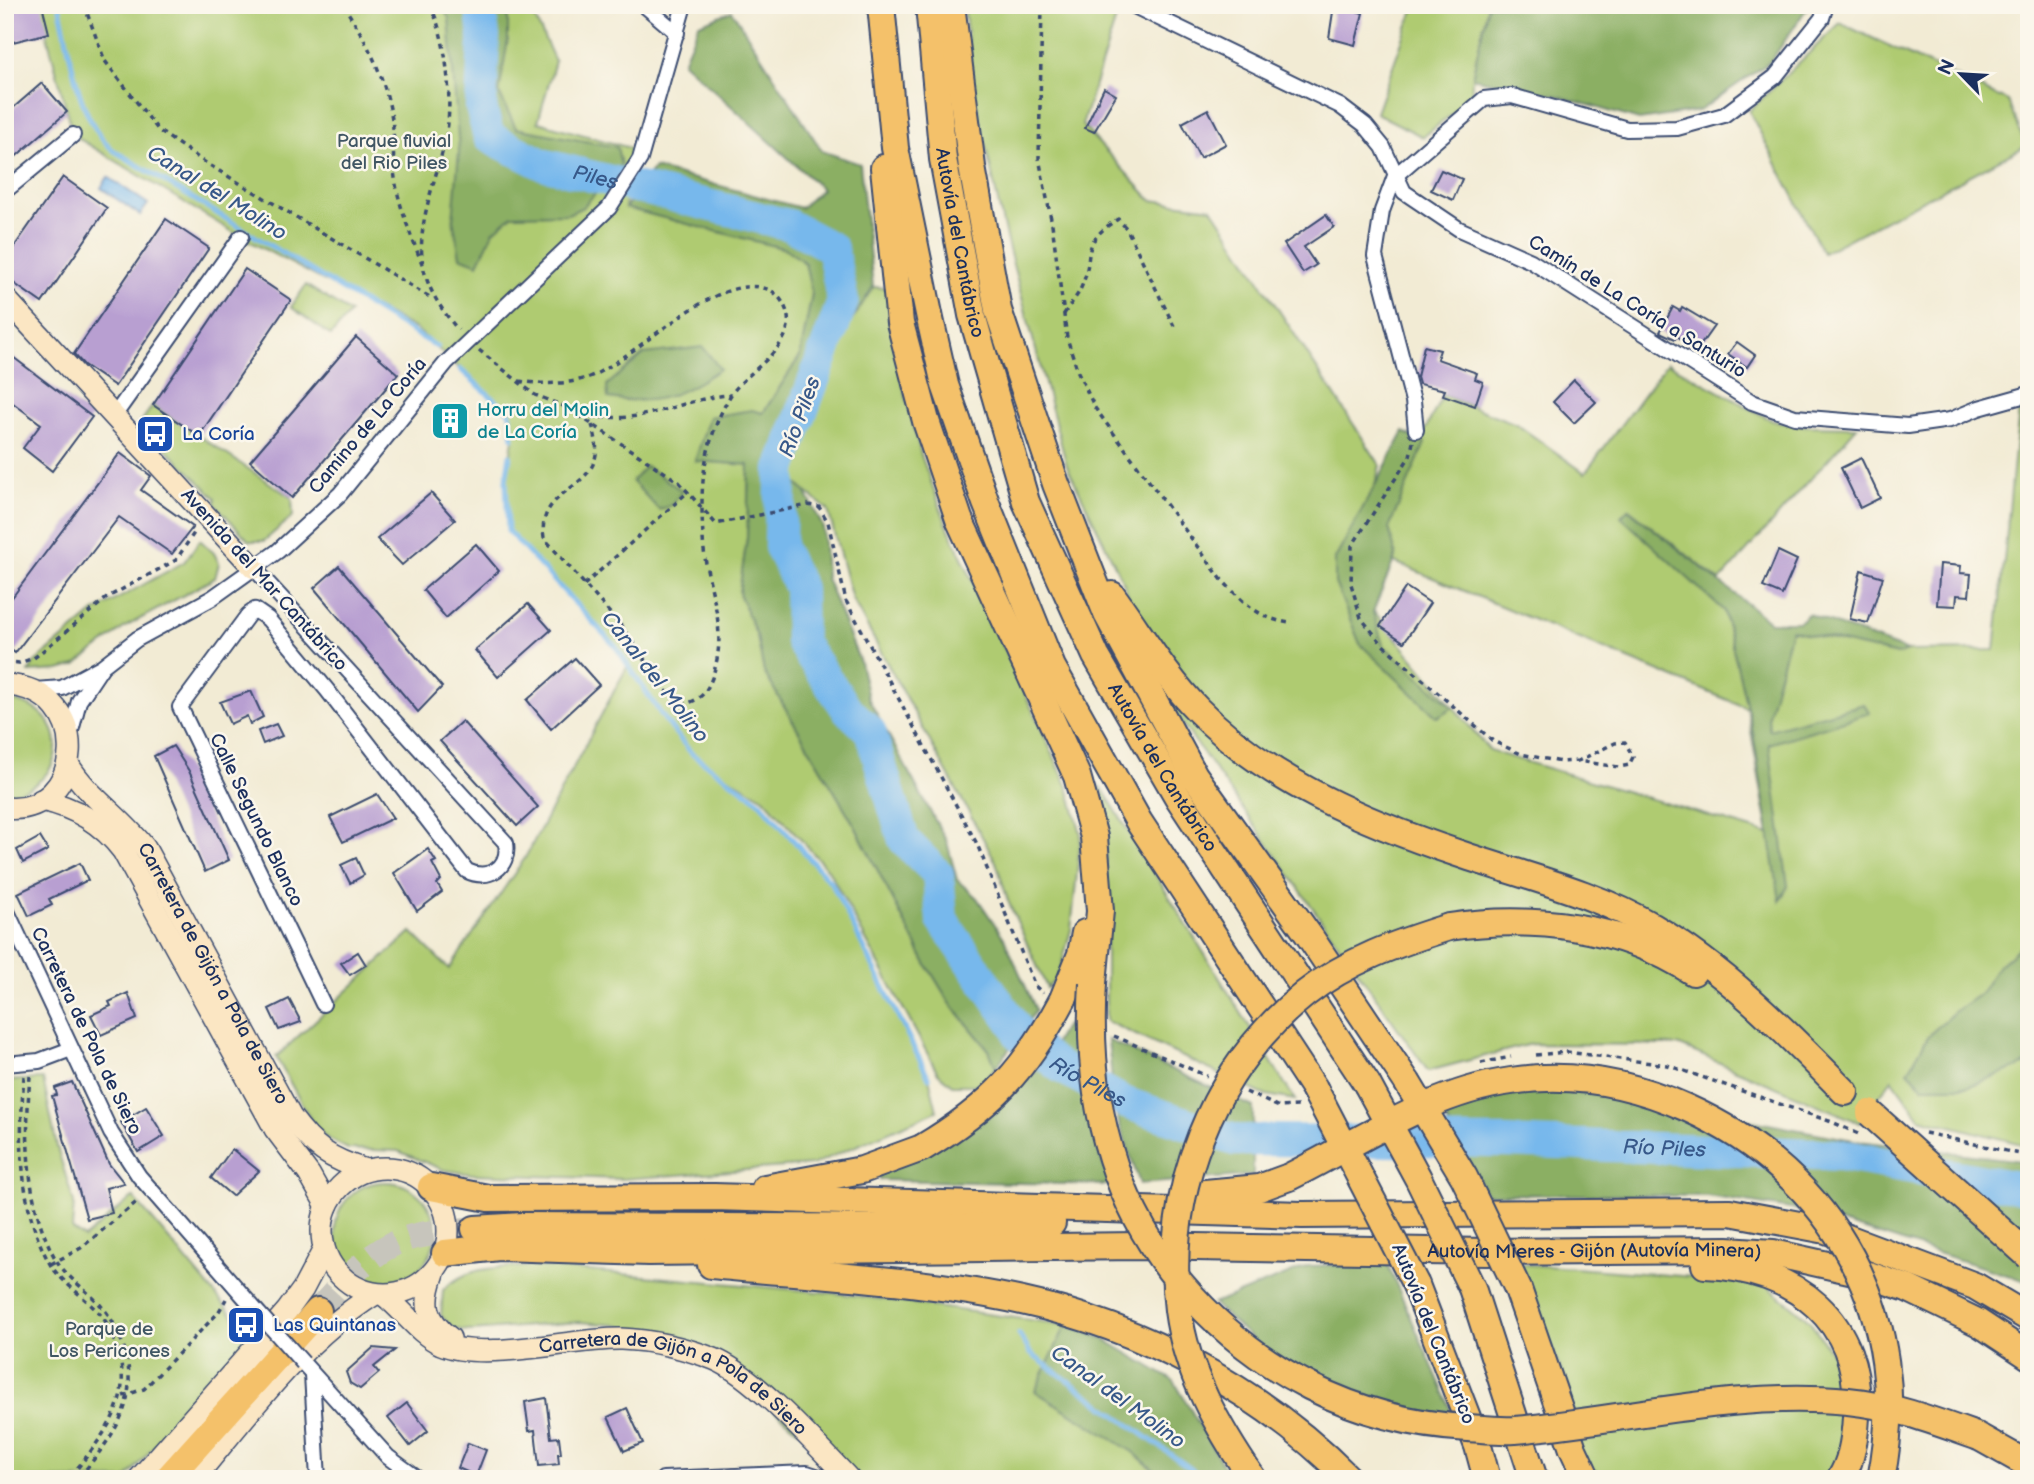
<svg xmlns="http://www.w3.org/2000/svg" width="2034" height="1484" viewBox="0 0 2034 1484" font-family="'Balsamiq Sans',sans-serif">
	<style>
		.green { fill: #afcb71; stroke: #657d68; stroke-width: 2 }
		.forest { fill: #8baf63; stroke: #536f60; stroke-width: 2 }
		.water { fill: #77b8ec; stroke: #4974a5; stroke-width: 2 }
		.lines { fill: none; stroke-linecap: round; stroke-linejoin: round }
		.stream { stroke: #77b8ec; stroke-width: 5 }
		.river { stroke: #77b8ec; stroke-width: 32 }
		.building { fill: #b89fd1 }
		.highway-tunnel { stroke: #c7c5bc; stroke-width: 26; stroke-dasharray: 26 13; stroke-linecap: butt }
		.street-casing { stroke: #3b4b70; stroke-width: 18 }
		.secondary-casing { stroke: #3b4b70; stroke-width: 24 }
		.highway-casing { stroke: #3b4b70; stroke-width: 30 }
		.path { stroke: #3b4b70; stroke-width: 3.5; stroke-dasharray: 5 5; stroke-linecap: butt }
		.street { stroke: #fff; stroke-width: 14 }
		.secondary { stroke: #fbe6c3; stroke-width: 21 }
		.highway { stroke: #f4c16a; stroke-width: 26 }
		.street-bridge-casing { stroke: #3b4b70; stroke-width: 18; stroke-linecap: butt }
		.highway-bridge-casing { stroke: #3b4b70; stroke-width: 30; stroke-linecap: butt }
		.street-bridge { stroke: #fff; stroke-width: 14 }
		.highway-bridge { stroke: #f4c16a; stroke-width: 26 }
		.labels { text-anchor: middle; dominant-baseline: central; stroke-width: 5; stroke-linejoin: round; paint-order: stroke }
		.park-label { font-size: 19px; fill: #405663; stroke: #fbf7ec }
		.street-label { font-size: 19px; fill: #1b2f5e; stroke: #fbf7ec }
		.culture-label { font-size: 19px; fill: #0d838f; stroke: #fbf7ec; text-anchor: start }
		.transit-label { font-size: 19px; fill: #164399; stroke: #fbf7ec; text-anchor: start }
		.water-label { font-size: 21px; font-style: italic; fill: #375889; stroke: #fbf7ec }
	</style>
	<rect width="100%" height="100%" fill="#fbf7ec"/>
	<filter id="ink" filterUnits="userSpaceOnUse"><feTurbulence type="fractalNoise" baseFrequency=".0143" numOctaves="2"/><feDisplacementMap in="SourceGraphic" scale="14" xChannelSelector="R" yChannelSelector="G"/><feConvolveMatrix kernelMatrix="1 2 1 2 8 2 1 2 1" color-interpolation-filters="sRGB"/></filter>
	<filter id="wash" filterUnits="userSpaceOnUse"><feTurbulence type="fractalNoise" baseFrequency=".00686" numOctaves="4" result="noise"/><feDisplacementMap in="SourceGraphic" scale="28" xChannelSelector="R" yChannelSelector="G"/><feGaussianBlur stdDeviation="1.57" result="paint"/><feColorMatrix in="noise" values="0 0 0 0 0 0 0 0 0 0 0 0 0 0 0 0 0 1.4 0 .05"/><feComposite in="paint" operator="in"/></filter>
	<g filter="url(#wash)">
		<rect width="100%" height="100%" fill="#f2ebd4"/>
		<g class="green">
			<polygon points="39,5 540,5 535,18 555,61 538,122 630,148 625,208 786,249 805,263 812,294 800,357 755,425 749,456 747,538 739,593 757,636 764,672 855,826 925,962 950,1003 989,1050 996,1068 980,1085 952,1085 938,1073 829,871 764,798 724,775 759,801 832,884 929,1078 937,1111 812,1165 622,1179 472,1174 444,1170 398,1151 348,1149 325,1137 314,1126 276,1057 411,932 449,969 525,858 628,665 616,647 508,531 506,480 514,434 509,413 416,329 241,237 73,135"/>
			<polygon points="964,5 1109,5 1119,9 1082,125 1151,200 1212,208 1380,465 1351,584 1490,751 1769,834 1747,708 1375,554 1420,440 1443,395 1516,424 1585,473 1667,363 1773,421 1807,426 1857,427 1720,581 1629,509 1621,516 1724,611 1747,707 1792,630 1897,655 1908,651 1995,650 2019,410 2029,396 2029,1146 1920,1118 1892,1079 1860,1123 1678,1045 1531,1044 1428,1071 1163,696 1124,584 1067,466 1007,242 973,89"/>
			<polygon points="1415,5 1488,5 1472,78 1472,98 1423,137 1376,113"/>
			<polygon points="1840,23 2008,101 2026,146 1823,253 1749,111"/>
			<polygon points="306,285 350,313 331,336 291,307"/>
			<polygon points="873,287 886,288 902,381 921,455 947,525 1068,787 1081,834 1071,930 1058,977 1047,988 1008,901 996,862 852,599 828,510 788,477 831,353"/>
			<polygon points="153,405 292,498 293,516 264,541 249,541 215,504 216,498 159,442 161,438 151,426 147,428 141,422"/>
			<polygon points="200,540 214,553 219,563 215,578 125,627 76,665 59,670 29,672 34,663 94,612 184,562"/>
			<path d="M10,700C73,710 71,786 7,794L5,701Z"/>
			<polygon points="1094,782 1103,790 1295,1100 1262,1094 1106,1021 1106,851"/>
			<polygon points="43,1079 57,1147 74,1203 72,1229 84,1238 133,1197 243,1327 248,1338 126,1479 5,1479 5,1081"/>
			<circle cx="385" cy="1232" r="50"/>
			<polygon points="1520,1264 1735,1280 1767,1286 1809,1320 1834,1356 1841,1370 1854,1479 1566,1479 1570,1396"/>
			<path d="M532,1266L843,1294L1066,1325L1101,1431L1133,1452L1164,1479H859L686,1339L616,1325L579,1322L472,1331L452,1329L441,1315L443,1290C468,1265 498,1268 532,1266Z"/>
		</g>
		<g class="forest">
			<polygon points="440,5 508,5 508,39 499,93 516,128 617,147 621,165 583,207 568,214 512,215 493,232 478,264 460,257 453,220 459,151 449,18"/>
			<polygon points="1488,5 1624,5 1626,9 1809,5 1771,61 1699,111 1639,120 1558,96 1472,78"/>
			<polygon points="732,11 822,151 860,164 873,287 831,353 788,477 805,491 823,527 826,578 860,662 868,698 947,842 957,880 977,898 1004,938 1036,1010 996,1068 989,1050 950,1003 925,962 855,826 764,672 757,636 739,593 747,538 749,465 695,461 709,417 752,410 763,413 800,356 812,294 805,263 786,249 625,208 654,168 801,208 822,189 683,62 699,24"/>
			<path d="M703,347L720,369C679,396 658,406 608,398L607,385L644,354Z"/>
			<polygon points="1404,432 1425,443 1389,528 1396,555 1373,612 1383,645 1453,707 1437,717 1360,644 1335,583 1335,559"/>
			<polygon points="646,466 682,491 672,505 659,510 632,481"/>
			<polygon points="1628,509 1770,622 1799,622 1808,614 1908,651 1897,655 1791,630 1768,716 1769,730 1864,704 1870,713 1769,744 1788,886 1780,901 1753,732 1724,611 1621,517"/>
			<polygon points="2029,939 2029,1063 1967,1087 1923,1087 1908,1071 1929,1035 1954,1012 1980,994 1997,967"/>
			<path d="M1066,1025L1079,1027C1080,1084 1090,1132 1111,1185L880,1180L878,1173L990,1116L1041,1065Z"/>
			<polygon points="1108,1040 1253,1107 1253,1175 1140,1184 1115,1111"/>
			<polygon points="1519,1091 1604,1093 1858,1141 2029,1162 2029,1282 1804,1211 1707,1196 1486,1194 1441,1110"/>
			<path d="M1387,1263L1451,1409L1448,1418C1386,1406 1323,1391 1271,1353C1250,1339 1232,1321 1213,1304L1308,1266Z"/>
			<polygon points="1066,1325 1102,1338 1174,1381 1231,1479 1164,1479 1133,1452 1035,1391"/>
		</g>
		<polygon class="water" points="108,177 148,204 140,215 101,188"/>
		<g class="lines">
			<g class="stream">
				<path d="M59,5C71,52 75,116 113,150L437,347"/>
				<polyline points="460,369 510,413 513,438"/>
				<polyline points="510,455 506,480 508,531 616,647 665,720 692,754 759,801 832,884 929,1078"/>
				<polyline points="1019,1334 1031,1354 1205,1479"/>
			</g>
			<path class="river" id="s1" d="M480,5L484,36L481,107L489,137L542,164L789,225L832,248L843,301L781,469L780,547L800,588L801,642L847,709L870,731L904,840L938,874L942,920L1018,1030L1019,1035L1060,1067L1126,1103L1235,1140L1506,1142L1840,1155L2029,1189"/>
		</g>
		<g id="blocks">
			<g class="building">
				<polygon points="5,5 42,5 49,33 5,44"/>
				<polygon points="1334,5 1363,13 1355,45 1329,38"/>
				<polygon points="42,83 67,112 5,166 5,115"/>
				<polygon points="1104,88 1116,95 1094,132 1085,128"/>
				<polygon points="1208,109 1226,144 1200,158 1182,123"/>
				<polygon points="1441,170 1462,179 1453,200 1431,190"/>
				<polygon points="63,177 107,208 42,303 5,277 5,260"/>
				<polygon points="1326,215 1334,227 1304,247 1316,265 1303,273 1284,244"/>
				<polygon points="166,219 209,248 115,386 84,365 74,354"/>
				<polygon points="245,269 291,300 199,436 153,405"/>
				<polygon points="1673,307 1680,311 1682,307 1714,326 1697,350 1677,336 1675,339 1660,332"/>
				<polygon points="356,337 398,374 292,498 250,461"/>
				<polygon points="1737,342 1755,355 1747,367 1728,354"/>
				<polygon points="1424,346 1440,350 1437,359 1477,373 1475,379 1483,382 1475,406 1443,395 1445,390 1419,384 1417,377"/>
				<polygon points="5,351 92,417 52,471 23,448 41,424 5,397"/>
				<polygon points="1574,380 1596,402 1574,423 1553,402"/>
				<polygon points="444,412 460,415 456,430 441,427"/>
				<polygon points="120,453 151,476 141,490 193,527 172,554 119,517 15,653 5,645 5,607"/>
				<polygon points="1861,458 1880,498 1860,508 1841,468"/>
				<polygon points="431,493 455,520 402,565 377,539"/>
				<polygon points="476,544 499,571 446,618 423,590"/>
				<polygon points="1778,551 1797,560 1782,595 1763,587"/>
				<polygon points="1940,564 1961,566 1960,573 1971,574 1969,596 1957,595 1956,606 1937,605"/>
				<polygon points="339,566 442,687 418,712 314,588"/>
				<polygon points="1861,570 1883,577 1868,623 1850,619"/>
				<polygon points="1406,587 1430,603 1404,642 1380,626"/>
				<polygon points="528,604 551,630 498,677 475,650"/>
				<polygon points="575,658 599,685 551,729 527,700"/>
				<polygon points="251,691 263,717 250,724 247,716 230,724 220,702"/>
				<polygon points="462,721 538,807 517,826 440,741"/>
				<polygon points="276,724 282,736 263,744 258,731"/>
				<polygon points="173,746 189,771 229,860 205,872 154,756"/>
				<polygon points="377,794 393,818 343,842 330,817"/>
				<polygon points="40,837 48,850 23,863 17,850"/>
				<polygon points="428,849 436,861 432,863 441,880 437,884 442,892 417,911 394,873"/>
				<polygon points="356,858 364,875 350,883 341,865"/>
				<polygon points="80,863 88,880 49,899 52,905 29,916 18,893"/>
				<polygon points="358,952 366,965 350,975 341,963"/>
				<polygon points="128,993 137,1019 101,1035 91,1015 111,1006 109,1002"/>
				<polygon points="289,999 301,1022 279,1030 269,1009"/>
				<polygon points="72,1082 109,1164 124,1183 106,1188 112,1213 87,1219 52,1096 57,1095 55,1088"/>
				<polygon points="146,1107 164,1136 138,1152 121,1122"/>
				<polygon points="232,1149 259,1171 232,1196 211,1178"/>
				<polygon points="373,1348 395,1350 374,1367 379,1373 360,1389 350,1383 346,1372"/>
				<polygon points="546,1398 551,1438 559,1437 561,1454 558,1454 559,1464 539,1466 535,1430 529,1431 525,1402"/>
				<polygon points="407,1403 428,1431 410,1446 388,1418"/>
				<polygon points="627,1408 643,1443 624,1451 608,1417"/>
				<polygon points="468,1443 486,1450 476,1476 458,1468"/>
			</g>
		</g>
	</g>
	<g filter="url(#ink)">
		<use href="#blocks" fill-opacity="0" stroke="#3b4b70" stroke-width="2"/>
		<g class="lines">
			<path class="highway-tunnel" d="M318,1311C343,1284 369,1251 405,1239C427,1232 452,1232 475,1229"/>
			<defs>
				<g id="street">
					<polyline points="644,5 677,33"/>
					<polyline points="1132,5 1340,106 1365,125 1383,147 1404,192 1459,229 1531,261 1752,402 1795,417 1908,426 1950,420 1979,408 2029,394"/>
					<polyline points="5,191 73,135"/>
					<polyline points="119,409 241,237"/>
					<polyline points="1416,430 1413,401 1375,256 1382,211 1395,176 1484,99 1512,96 1627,129 1677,128 1724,115 1775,77 1822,18 1826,5"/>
					<path d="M254,568L506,843C510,868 488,881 467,871L327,690L268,619L255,610L248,615L180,707L323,1004"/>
					<polyline points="35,690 62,688 101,667 137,639 212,598 278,551 340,494 446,363 609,208 640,159 684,5"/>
					<polyline points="70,735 79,701 101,668"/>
					<polyline points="5,907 111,1133 139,1176 260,1315"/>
					<polyline points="5,1064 39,1061 71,1049"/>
					<polyline points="303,1363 388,1457 418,1479"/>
					<polyline points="312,1374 318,1479"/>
					<polyline points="663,1479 807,1473 825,1479"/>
				</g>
				<g id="secondary">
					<polyline points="5,298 254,568"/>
					<path d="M5,685C97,689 84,817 5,808"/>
					<path id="s2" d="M68,764C88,797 121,817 145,848L291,1117C314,1148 329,1159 366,1170"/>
					<path d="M41,800C75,807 102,823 123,851L275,1129L309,1174L327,1206"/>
					<circle cx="385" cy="1231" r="63"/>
					<path d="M434,1273C424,1301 424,1319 450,1338"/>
					<path id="s3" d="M385,1296C404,1311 419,1334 441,1344C484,1362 574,1338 621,1339C651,1340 686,1348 714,1359C754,1375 817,1446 849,1479"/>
					<polyline points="139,1479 287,1311 303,1289 324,1249"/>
					<path d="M194,1479C248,1414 302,1340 375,1294"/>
				</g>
				<g id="highway">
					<polyline points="881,5 895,148 930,319 945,385 986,503 1052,667 1139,822 1314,1088"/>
					<path id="s4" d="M929,5L943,159L972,315L1026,502L1096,656L1178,797L1367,1084"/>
					<polyline points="951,5 972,167 998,310 1056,484 1107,614 1194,775 1310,937 1407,1082"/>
					<polyline points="884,168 900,323 926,421 959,519 1077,776 1094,837 1100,911 1093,983"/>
					<path d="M1112,595C1139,632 1166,678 1198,710C1268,781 1366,823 1460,854C1524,876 1594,892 1653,927C1726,970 1786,1032 1845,1092"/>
					<path d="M1449,927C1531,915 1622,925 1693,972"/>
					<polyline points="1063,999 1081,954 1085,933"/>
					<polyline points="431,1187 488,1198 714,1197 1302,1215 1730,1212 1826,1230 1975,1286 2029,1318"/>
					<polyline points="765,1188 862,1170 922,1148"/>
					<polyline points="1184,1195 1259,1188 1289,1177"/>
					<polyline points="475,1229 522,1226 950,1228 1052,1223"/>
					<path id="s5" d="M445,1253L499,1247L648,1252L1139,1246L1486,1252L1727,1250L1773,1253L1863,1273L1907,1288L1979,1323L2029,1356"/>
					<path d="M711,1265C814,1275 921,1279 1022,1301C1143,1327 1262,1391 1349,1479"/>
					<path d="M1705,1265C1795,1268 1864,1321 1856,1417C1855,1436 1851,1463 1840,1479"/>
					<polyline points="1416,1285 1478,1446 1487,1479"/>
					<polyline points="1472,1288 1534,1479"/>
					<polyline points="1518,1289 1573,1449 1587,1479"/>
					<polyline points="1979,1437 2029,1465"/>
					<polyline points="167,1479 318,1311"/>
				</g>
			</defs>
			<use href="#street" class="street-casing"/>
			<use href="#secondary" class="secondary-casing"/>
			<use href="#highway" class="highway-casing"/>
			<g class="path">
				<polyline points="84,5 105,61 159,131 206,163 433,299"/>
				<path d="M343,5C367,40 385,77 392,119C395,138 392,159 395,178C399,208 412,238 423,266"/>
				<path d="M430,5C447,38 453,101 446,137C437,179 414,227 424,270C430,294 443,311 458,330"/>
				<path d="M1042,5L1039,158L1052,224L1067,338L1078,372L1095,408L1222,580C1243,602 1260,620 1291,623"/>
				<path d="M1064,314C1069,306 1076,298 1080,290C1097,255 1076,245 1118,219L1127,229L1174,326"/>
				<polyline points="479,350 535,395 566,407 679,482 716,524 808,505 819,507 828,522 846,601 977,844 1035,986 1043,993"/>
				<path d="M519,381C541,384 562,385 583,379C632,365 715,267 770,290C776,293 781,299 784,305C805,345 744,370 729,398C716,420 707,448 704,473C701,493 702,517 703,537C705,589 731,623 712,678C706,693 700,701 683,704L670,696L622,627L544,538C535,480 616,494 592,425"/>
				<path d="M581,416C600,417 618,419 637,416C669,411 697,397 730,395"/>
				<polyline points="1413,442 1410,456 1352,546 1351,584 1361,618 1383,645 1493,741 1521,754 1561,762 1578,761 1619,767 1629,765 1633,757 1625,742 1615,743 1578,761"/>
				<polyline points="584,585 689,491"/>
				<polyline points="5,661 19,663 34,658 108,597 176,560 196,530"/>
				<polyline points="1114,1036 1207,1076"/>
				<polyline points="1536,1055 1567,1052 1667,1065 1832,1122 1861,1135"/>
				<polyline points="1481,1063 1511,1057"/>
				<path d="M24,1076C19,1137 18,1208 50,1264C64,1286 91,1300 106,1322C110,1328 113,1338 116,1346C137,1402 101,1437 69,1479"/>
				<path d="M30,1076C25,1137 25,1203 55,1258C67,1279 88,1290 103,1308C113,1319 120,1336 125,1351C140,1406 111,1438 78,1479"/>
				<polyline points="1246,1092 1279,1107 1298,1106"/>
				<polyline points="1925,1133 2029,1156"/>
				<polyline points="51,1264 81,1248 139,1200"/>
				<polyline points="123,1396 144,1389 218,1313 226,1299"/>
			</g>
			<use href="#street" class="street"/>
			<use href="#secondary" class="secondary"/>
			<use href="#highway" class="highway"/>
			<defs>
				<polyline id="street-bridge" points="260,1315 303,1363"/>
				<g id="highway-bridge">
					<path d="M1093,983C1086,1094 1109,1199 1182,1285C1255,1371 1355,1422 1468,1428C1483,1429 1499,1431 1515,1430C1626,1420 1736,1390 1848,1401C1892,1405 1937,1422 1979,1437"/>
					<polyline points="1407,1082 1464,1177 1518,1289"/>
					<polyline points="1367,1084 1418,1178 1472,1288"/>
					<polyline points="1314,1088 1416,1285"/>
					<polyline points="1870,1113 2029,1256"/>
					<path d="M922,1148C991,1107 1026,1069 1063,999"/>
					<path d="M1289,1177C1360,1142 1430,1092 1511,1081C1571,1072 1631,1083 1687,1108C1834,1174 1914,1318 1881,1479"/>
					<path d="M1253,1479C1218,1428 1186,1372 1178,1310C1163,1193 1212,1068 1305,994C1348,960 1398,943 1449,927"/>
				</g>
			</defs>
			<use href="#street-bridge" class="street-bridge-casing"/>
			<use href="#highway-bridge" class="highway-bridge-casing"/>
			<use href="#street-bridge" class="street-bridge"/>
			<use href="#highway-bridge" class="highway-bridge"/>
		</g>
	</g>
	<defs>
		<symbol id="building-square" viewBox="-11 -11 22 22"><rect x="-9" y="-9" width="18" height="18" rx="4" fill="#0f9aa8" stroke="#fbf7ec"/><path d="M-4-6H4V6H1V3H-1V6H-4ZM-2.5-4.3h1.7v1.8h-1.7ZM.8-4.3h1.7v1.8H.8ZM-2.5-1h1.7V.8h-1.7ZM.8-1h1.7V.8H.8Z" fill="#fff"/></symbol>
		<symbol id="bus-square" viewBox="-11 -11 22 22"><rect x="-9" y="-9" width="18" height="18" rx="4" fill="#1a4fb4" stroke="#fbf7ec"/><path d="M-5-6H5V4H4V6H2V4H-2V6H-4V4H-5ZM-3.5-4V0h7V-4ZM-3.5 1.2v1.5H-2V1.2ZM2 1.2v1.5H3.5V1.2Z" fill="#fff"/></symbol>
	</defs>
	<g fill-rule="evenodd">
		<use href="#building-square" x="428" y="399" width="44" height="44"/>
		<use href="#bus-square" x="133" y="412" width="44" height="44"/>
		<use href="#bus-square" x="224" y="1303" width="44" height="44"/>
	</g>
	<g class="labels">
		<g class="park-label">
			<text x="394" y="141">Parque fluvial<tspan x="394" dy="22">del Rio Piles</tspan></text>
			<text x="109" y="1329">Parque de<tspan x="109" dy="22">Los Pericones</tspan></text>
		</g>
		<g class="street-label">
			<text stroke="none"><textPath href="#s4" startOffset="240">Autovía del Cantábrico</textPath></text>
			<text transform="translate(1637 307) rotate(32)">Camín de La Coría a Santurio</text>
			<text transform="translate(368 426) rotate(-50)">Camino de La Coría</text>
			<text transform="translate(264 580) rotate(48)">Avenida del Mar Cantábrico</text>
			<text stroke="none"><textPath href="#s4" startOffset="807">Autovía del Cantábrico</textPath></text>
			<text transform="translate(256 820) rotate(64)">Calle Segundo Blanco</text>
			<text stroke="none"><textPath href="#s2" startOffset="257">Carretera de Gijón a Pola de Siero</textPath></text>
			<text transform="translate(86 1031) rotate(64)">Carretera de Pola de Siero</text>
			<text stroke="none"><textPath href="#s5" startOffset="1150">Autovía Mieres - Gijón (Autovía Minera)</textPath></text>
			<text transform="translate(1433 1334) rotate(68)">Autovía del Cantábrico</text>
			<text stroke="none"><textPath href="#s3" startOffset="320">Carretera de Gijón a Pola de Siero</textPath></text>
		</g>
		<g class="culture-label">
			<text x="477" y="410">Horru del Molin<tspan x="477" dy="22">de La Coría</tspan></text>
		</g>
		<g class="transit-label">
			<text x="182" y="434">La Coría</text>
			<text x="273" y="1325">Las Quintanas</text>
		</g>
		<g class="water-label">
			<text stroke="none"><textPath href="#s1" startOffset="248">Piles</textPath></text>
			<text transform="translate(217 193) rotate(32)">Canal del Molino</text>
			<text transform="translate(800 417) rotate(-70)">Río Piles</text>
			<text transform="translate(655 677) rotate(52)">Canal del Molino</text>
			<text stroke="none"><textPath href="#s1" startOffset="1451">Río Piles</textPath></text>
			<text stroke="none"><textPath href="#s1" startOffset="2039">Río Piles</textPath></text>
			<text transform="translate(1118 1397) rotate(36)">Canal del Molino</text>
		</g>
	</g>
	<rect width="2034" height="1484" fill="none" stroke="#fbf7ec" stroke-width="28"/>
	<g transform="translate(1961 74) rotate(295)" stroke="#fbf7ec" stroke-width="5" paint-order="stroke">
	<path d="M0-5L12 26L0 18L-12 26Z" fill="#1b2f5e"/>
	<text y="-10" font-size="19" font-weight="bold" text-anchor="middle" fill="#1b2f5e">N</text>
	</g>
</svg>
